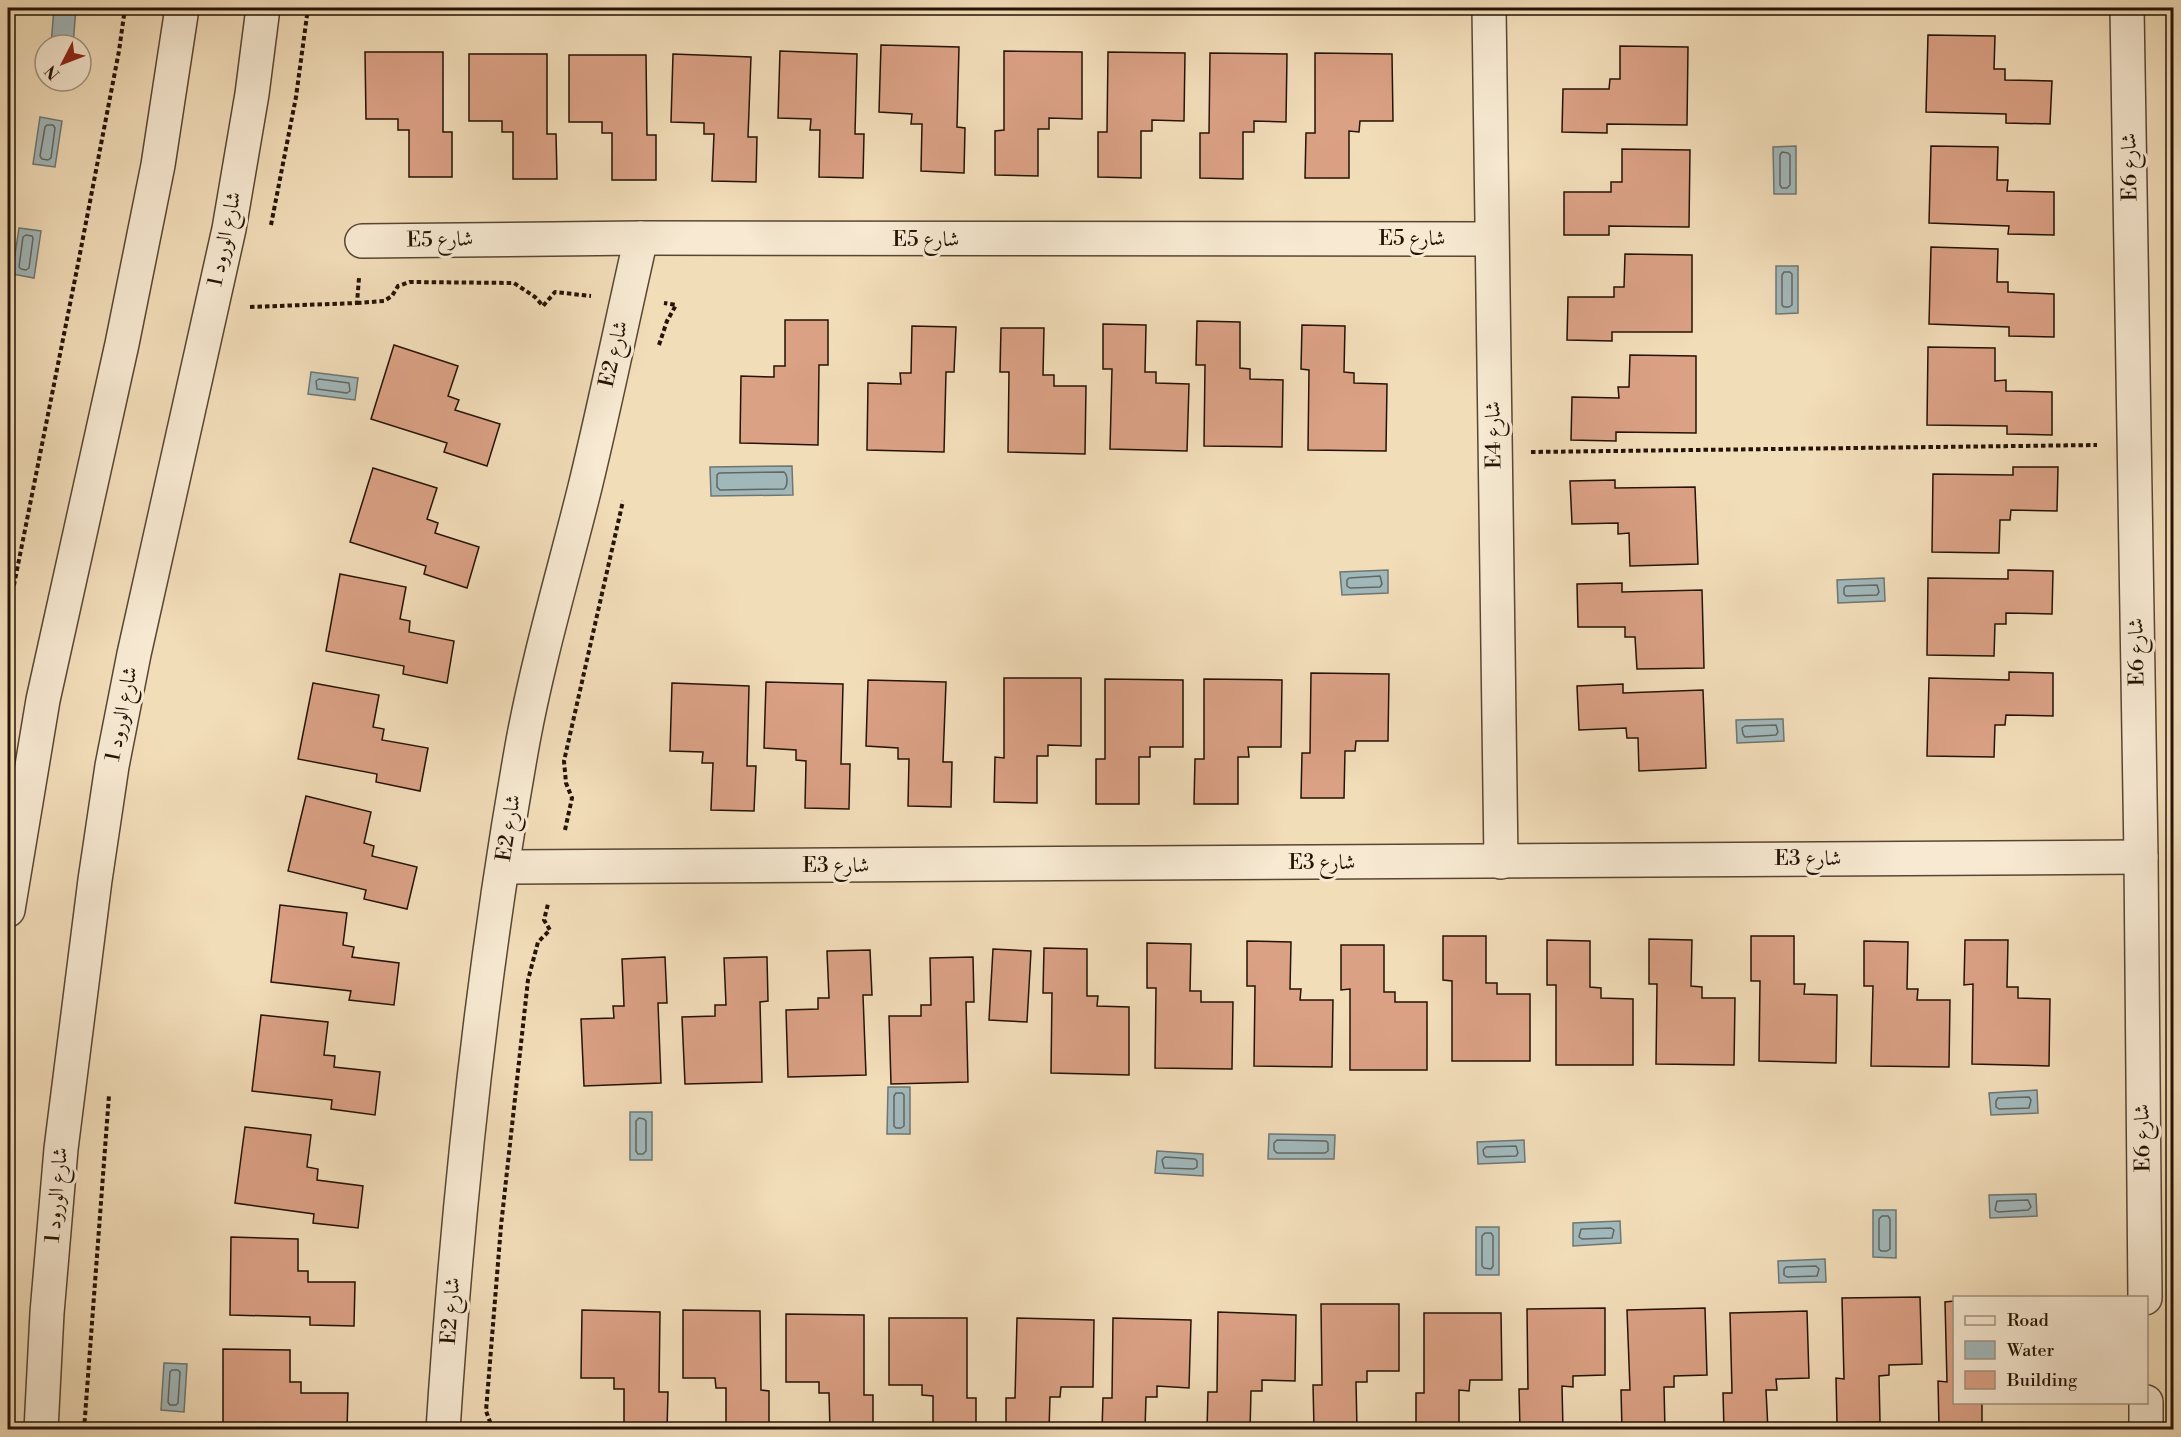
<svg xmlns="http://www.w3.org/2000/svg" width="2181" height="1437" viewBox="0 0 2181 1437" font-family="'Libre Bodoni',Amiri,serif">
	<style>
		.water { fill: #a1b8bb; stroke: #6f7672; stroke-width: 1.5 }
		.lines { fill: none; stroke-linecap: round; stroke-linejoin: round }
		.shore { stroke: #636660; stroke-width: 1.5 }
		.building { fill: #dba185; stroke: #251305; stroke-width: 1.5 }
		.minor-casing { stroke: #584632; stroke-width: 36 }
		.tertiary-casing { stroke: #584632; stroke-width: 36 }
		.path { stroke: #251305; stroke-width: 4; stroke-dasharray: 4.5 3; stroke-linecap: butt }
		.minor { stroke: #f7e9d2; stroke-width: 33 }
		.tertiary { stroke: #f7e9d2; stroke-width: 33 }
		.labels { text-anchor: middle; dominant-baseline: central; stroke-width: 6; stroke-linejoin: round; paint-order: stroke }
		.street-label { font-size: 21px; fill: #251305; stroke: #f7e9d2 }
	</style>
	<rect width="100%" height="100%" fill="#f2ddb9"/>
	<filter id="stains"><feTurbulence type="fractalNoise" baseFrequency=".00333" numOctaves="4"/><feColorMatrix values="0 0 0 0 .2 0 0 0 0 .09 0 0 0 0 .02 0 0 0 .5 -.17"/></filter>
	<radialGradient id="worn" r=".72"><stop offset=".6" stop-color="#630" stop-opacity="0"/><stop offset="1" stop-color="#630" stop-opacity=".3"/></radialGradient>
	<g class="water">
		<polygon points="54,8 76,8 73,45 51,45"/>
		<polygon points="40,117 62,121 55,167 33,164"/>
		<polygon points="1796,146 1796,194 1774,194 1773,147"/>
		<polygon points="19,228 41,231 34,278 12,274"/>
		<polygon points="1776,266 1798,266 1798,313 1776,314"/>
		<polygon points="311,372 358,378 355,400 308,394"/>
		<polygon points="792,466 793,495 711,496 710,467"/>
		<polygon points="1388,570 1388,593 1342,595 1340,572"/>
		<polygon points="1884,578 1885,601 1838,603 1837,580"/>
		<polygon points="1783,719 1784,741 1737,743 1736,720"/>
		<polygon points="888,1087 910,1087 910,1134 887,1134"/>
		<polygon points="2037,1090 2038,1113 1991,1115 1989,1093"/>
		<rect x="630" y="1112" width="22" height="48"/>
		<polygon points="1269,1134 1335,1135 1334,1159 1268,1159"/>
		<polygon points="1524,1140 1525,1162 1478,1164 1477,1142"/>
		<polygon points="1157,1151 1203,1154 1203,1176 1155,1173"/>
		<polygon points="2036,1194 2037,1216 1990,1218 1989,1195"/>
		<polygon points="1873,1210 1896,1210 1896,1258 1873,1257"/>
		<polygon points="1620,1221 1621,1243 1573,1246 1573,1223"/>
		<rect x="1476" y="1227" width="23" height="48"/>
		<polygon points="1825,1259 1826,1282 1779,1283 1778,1261"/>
		<polygon points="164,1363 187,1364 184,1412 161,1410"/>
	</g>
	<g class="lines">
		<g class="shore">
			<polygon points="47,125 53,125 55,128 51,158 48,160 42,159 40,156 45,127"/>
			<polygon points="1782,152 1788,153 1790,155 1790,185 1787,188 1782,188 1780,185 1780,155"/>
			<polygon points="26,235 32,236 33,238 29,268 26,270 21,269 19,267 23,237"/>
			<polygon points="1784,272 1790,272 1792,274 1792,305 1789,307 1784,307 1782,305 1782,275"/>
			<polygon points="319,379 349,383 350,391 347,393 317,389 316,381"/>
			<path d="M784,472C788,475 788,486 784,489L720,490L717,487V475L719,473Z"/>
			<polygon points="1380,576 1382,584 1380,587 1350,588 1347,586 1347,580 1349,578"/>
			<polygon points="1877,585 1879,592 1877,595 1846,596 1844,594 1844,588 1846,586"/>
			<polygon points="1776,725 1778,732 1776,735 1745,737 1743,734 1742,728 1745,726"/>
			<polygon points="896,1093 902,1093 904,1095 904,1126 901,1128 896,1128 894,1126 894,1096"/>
			<polygon points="2029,1097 2031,1100 2029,1108 1999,1109 1996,1107 1996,1101 1998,1098"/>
			<polygon points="639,1118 644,1119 646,1121 646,1151 643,1154 638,1154 636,1151 636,1121"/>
			<polygon points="1277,1140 1326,1141 1328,1143 1328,1151 1325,1153 1277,1153 1274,1150 1274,1143"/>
			<polygon points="1516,1146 1518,1153 1516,1156 1486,1157 1484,1155 1483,1150 1486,1147"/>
			<polygon points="1165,1157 1195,1159 1197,1161 1197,1167 1194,1169 1164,1168 1162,1160"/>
			<polygon points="2028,1200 2031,1207 2028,1210 1998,1212 1995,1210 1997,1201"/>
			<polygon points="1882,1216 1888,1216 1890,1219 1890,1249 1887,1251 1881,1251 1879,1249 1879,1219"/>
			<polygon points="1611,1228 1614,1230 1612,1238 1582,1239 1579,1237 1581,1229"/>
			<polygon points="1485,1233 1491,1233 1493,1236 1493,1266 1491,1269 1484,1268 1482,1266 1482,1236"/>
			<polygon points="1816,1266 1819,1269 1817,1276 1787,1277 1784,1275 1784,1269 1786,1267"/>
			<polygon points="172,1370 178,1370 180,1372 178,1403 176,1405 170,1405 168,1402 170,1372"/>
		</g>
	</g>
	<g class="building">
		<polygon points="1928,35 1995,36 1994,69 2005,69 2005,80 2052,81 2050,124 2006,123 2006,114 1926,112"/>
		<polygon points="881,45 959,47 957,127 965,128 964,173 921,171 922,124 911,124 912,114 879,112"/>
		<polygon points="1620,46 1688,47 1687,125 1607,124 1607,133 1562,132 1563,89 1609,89 1610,79 1620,79"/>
		<polygon points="780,51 857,54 855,134 864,134 863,178 819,177 820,130 810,130 811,119 778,118"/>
		<polygon points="1004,51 1082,52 1082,119 1049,118 1049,129 1038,129 1038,176 995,175 995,131 1004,130"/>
		<polygon points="365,52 443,52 443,132 452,132 452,177 409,177 409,130 398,130 398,119 366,119"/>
		<polygon points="1108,52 1185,53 1184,121 1152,120 1152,131 1141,131 1141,178 1098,177 1098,132 1107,132"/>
		<polygon points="1210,53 1287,54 1286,122 1254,121 1254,132 1243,132 1243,179 1200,178 1200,133 1209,133"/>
		<polygon points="1315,53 1392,54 1393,121 1360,121 1359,132 1349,131 1349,178 1305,178 1306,133 1315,133"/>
		<polygon points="469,54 547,54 547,134 556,134 557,179 513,179 513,132 502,132 502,121 469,121"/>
		<polygon points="673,54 751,57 748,137 757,137 756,182 712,181 714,134 704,134 704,123 671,122"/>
		<polygon points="569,55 646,55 647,135 656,135 656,180 612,180 612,133 602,133 602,122 569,122"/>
		<polygon points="1931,146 1998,147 1997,180 2008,180 2007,191 2054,192 2054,235 2008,234 2009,226 1929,223"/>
		<polygon points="1622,149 1690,150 1689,227 1609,226 1609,235 1564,235 1564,192 1611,192 1611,182 1622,182"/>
		<polygon points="1931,247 1998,249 1997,282 2008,282 2008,292 2054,294 2054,337 2009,336 2009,327 1929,324"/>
		<polygon points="1625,254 1692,255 1692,332 1612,332 1612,341 1567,340 1568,297 1614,297 1614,287 1624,287"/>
		<polygon points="785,320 828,320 828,365 819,365 818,445 740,443 741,376 774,377 774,366 785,366"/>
		<polygon points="1197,321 1240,322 1240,368 1250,369 1250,379 1283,380 1282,447 1204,446 1205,365 1196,365"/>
		<polygon points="1103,324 1146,325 1145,372 1156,372 1156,383 1189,384 1187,451 1110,449 1112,369 1103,369"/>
		<polygon points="1302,325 1345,326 1344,372 1354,373 1354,383 1387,384 1386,451 1308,450 1309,370 1301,369"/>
		<polygon points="912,326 956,327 954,372 946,372 944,452 867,450 868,383 901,384 900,373 911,373"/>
		<polygon points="1001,328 1044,328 1043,375 1054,375 1054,386 1086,386 1085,454 1008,452 1009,372 1000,372"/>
		<polygon points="394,345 458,366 448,396 459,400 455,410 500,424 487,466 444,452 447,443 371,419"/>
		<polygon points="1928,347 1995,348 1995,381 2006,380 2006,391 2052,392 2052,435 2007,434 2007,426 1927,425"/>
		<polygon points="1630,355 1696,356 1696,433 1616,432 1616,441 1571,440 1572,397 1619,398 1618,387 1629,387"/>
		<polygon points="2013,467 2058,467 2057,511 2011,510 2010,520 2000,520 1999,553 1932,552 1933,474 2013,475"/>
		<polygon points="373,468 437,488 427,519 438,523 435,533 479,547 467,588 424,574 426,566 350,542"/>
		<polygon points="1615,480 1615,488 1695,487 1698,564 1630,566 1629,533 1618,534 1618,523 1572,524 1570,481"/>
		<polygon points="2008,570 2053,571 2052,614 2006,613 2006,624 1995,624 1994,656 1927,655 1928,578 2008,579"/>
		<polygon points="340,574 406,587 400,619 410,621 409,632 454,641 447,683 403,674 404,666 326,651"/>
		<polygon points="1622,583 1622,592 1702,590 1704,668 1637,669 1635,637 1625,637 1625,627 1578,627 1577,584"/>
		<polygon points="2009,672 2053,673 2053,716 2006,715 2005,725 1995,725 1994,757 1927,756 1929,678 2009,680"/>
		<polygon points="1311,673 1389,674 1388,741 1356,741 1355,751 1345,751 1344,798 1301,798 1302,753 1310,753"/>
		<polygon points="1004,678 1081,678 1081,746 1048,745 1048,756 1037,756 1037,803 994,802 995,757 1004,758"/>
		<polygon points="1105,679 1183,680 1183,747 1150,747 1150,757 1139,757 1139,804 1096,804 1096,759 1105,759"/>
		<polygon points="1204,679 1282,680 1281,747 1248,747 1249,757 1238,757 1238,804 1194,804 1195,759 1204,759"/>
		<polygon points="868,680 946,682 943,762 952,762 951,807 908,806 909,759 898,759 898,748 866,746"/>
		<polygon points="766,682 843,684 841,764 850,764 849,809 805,808 806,761 796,760 796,750 764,748"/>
		<polygon points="313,683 379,695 373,727 384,729 382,740 428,748 420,791 376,782 377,774 298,759"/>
		<polygon points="672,683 749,686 747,766 756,766 754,811 711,810 713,763 702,763 703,752 670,751"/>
		<polygon points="1623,684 1623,693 1703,690 1706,768 1639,771 1638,738 1627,738 1626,728 1579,730 1577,686"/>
		<polygon points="306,796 371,812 364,843 374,846 372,856 417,867 407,909 364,899 366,890 288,871"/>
		<polygon points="280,905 347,913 343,945 354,947 352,957 399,963 394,1005 349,1000 351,991 271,982"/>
		<polygon points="1443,936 1486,936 1486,983 1497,983 1497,994 1530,994 1530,1061 1452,1061 1452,981 1443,980"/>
		<polygon points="1751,936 1794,936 1794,984 1805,984 1804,994 1837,995 1836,1063 1759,1061 1760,981 1751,981"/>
		<polygon points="1649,939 1692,940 1691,986 1702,987 1702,998 1735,998 1734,1065 1656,1064 1657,984 1649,984"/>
		<polygon points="1547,940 1590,941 1590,987 1601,988 1601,998 1633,999 1633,1065 1556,1065 1556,985 1547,985"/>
		<polygon points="1965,940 2008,940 2007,987 2018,987 2018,998 2050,999 2049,1066 1972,1064 1973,984 1964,985"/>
		<polygon points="1247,941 1291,942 1290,989 1301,989 1300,1000 1333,1000 1332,1067 1254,1066 1255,986 1247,986"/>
		<polygon points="1864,941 1908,942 1907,989 1918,989 1917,1000 1950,1000 1949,1067 1871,1066 1873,986 1864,986"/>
		<polygon points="1147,943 1191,944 1190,991 1201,991 1201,1002 1233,1002 1232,1069 1155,1068 1156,988 1147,988"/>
		<polygon points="1341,945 1384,945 1384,992 1395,992 1395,1002 1427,1002 1427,1070 1350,1070 1350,989 1341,990"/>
		<polygon points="1044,948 1087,949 1087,996 1098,996 1097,1006 1129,1007 1129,1075 1051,1073 1052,993 1043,993"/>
		<polygon points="993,949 1031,951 1027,1022 989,1020"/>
		<polygon points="870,950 872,995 863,995 866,1075 788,1077 786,1010 818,1009 818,998 829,998 827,951"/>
		<polygon points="665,957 667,1003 658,1003 661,1083 584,1086 581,1019 614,1018 613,1006 624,1006 622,959"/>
		<polygon points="767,957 768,1001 760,1002 762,1082 685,1084 682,1017 715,1016 715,1005 726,1005 724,958"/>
		<polygon points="973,957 974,1002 966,1002 968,1082 891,1084 889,1016 921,1016 921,1005 931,1005 930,958"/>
		<polygon points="261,1015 328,1022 324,1055 335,1056 334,1067 380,1072 375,1115 331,1109 332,1100 252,1091"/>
		<polygon points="245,1127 311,1135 307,1167 318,1169 317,1180 363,1186 358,1228 313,1223 314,1214 235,1203"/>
		<polygon points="231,1237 298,1239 298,1271 308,1271 308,1282 355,1282 354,1326 310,1325 310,1317 230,1315"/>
		<polygon points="1920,1297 1922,1364 1889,1365 1889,1375 1879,1376 1880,1422 1837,1423 1836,1378 1844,1379 1842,1298"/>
		<polygon points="1954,1301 1954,1402 1982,1402 1982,1426 1939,1427 1938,1381 1947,1382 1945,1302"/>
		<polygon points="1321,1304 1399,1304 1399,1371 1367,1371 1367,1382 1356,1382 1357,1429 1314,1429 1313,1385 1322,1385"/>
		<polygon points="1605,1308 1605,1375 1573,1376 1573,1387 1562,1386 1563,1430 1520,1430 1519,1389 1528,1389 1527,1309"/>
		<polygon points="1705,1308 1707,1375 1674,1376 1674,1387 1664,1387 1665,1430 1622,1430 1621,1390 1630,1390 1627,1310"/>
		<polygon points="582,1310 660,1312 659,1392 668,1392 667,1430 624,1430 624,1389 614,1389 614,1378 581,1378"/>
		<polygon points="683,1310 760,1311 761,1390 769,1391 769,1430 726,1430 726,1388 716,1388 715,1378 683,1378"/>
		<polygon points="1807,1311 1809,1378 1776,1379 1777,1390 1766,1390 1768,1430 1724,1430 1723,1393 1732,1393 1730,1313"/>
		<polygon points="1218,1312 1296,1315 1295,1381 1262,1380 1262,1391 1251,1391 1250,1430 1207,1430 1208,1392 1217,1392"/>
		<polygon points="1424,1313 1501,1313 1502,1380 1470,1380 1469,1391 1459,1390 1459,1430 1416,1430 1416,1393 1424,1393"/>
		<polygon points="786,1314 864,1315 864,1395 873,1395 873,1430 830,1430 829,1393 819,1393 819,1382 786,1382"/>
		<polygon points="889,1318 967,1318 967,1398 976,1398 976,1430 933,1430 933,1396 922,1395 922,1385 889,1385"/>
		<polygon points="1017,1318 1094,1320 1093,1387 1061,1387 1060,1397 1050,1397 1049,1430 1006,1430 1006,1398 1015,1398"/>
		<polygon points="1113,1318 1191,1320 1189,1388 1157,1386 1157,1397 1146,1397 1145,1430 1102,1430 1103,1398 1112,1398"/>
		<polygon points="223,1349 290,1350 290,1382 301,1382 301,1393 348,1393 347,1430 223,1426"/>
	</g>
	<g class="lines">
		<defs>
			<g id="minor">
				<polyline points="1489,8 1501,862"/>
				<polyline points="2127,8 2141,857 2145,1298"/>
				<polyline points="362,241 641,238 1491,239"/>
				<polyline points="503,867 2141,857"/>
				<polyline points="2146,1402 2146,1430"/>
				<path d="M443,1430C458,1199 482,969 523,741C539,655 564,572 585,487C605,405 622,321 641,238"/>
			</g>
			<g id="tertiary">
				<polyline points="8,910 43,700 122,344 158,165 182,8"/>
				<polyline points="41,1430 47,1313 61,1149 95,880 112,766 134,654 229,229 252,94 263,8"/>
			</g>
		</defs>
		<use href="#minor" class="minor-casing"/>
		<use href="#tertiary" class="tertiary-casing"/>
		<g class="path">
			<polyline points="271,225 296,97 308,8"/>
			<polyline points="357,303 384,301 392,296 398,286 410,282 514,283 535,297 543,306 555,292 591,296"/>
			<polyline points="250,307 357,303 359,278"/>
			<polyline points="659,345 667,321 676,305 664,303"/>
			<polyline points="1531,452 2097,445"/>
			<polyline points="8,615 77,269 119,51 125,8"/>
			<polyline points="565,830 572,798 566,783 564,761 623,501"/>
			<polyline points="84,1430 109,1095"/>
			<polyline points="493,1430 486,1411 501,1226 528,980 538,942 550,930 544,920 548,904"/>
		</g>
		<use href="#minor" class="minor"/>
		<use href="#tertiary" class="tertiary"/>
	</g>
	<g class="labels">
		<g class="street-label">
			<text transform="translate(2130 167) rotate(-91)">E6 شارع</text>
			<text transform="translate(225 239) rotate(-78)">شارع الورود 1</text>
			<text x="1412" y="239">E5 شارع</text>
			<text transform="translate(440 240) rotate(-1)">E5 شارع</text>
			<text x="926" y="240">E5 شارع</text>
			<text transform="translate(614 354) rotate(-77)">E2 شارع</text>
			<text transform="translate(1494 435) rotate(-91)">E4 شارع</text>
			<text transform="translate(2137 652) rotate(-91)">E6 شارع</text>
			<text transform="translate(122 714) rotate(-79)">شارع الورود 1</text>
			<text transform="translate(509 828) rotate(-81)">E2 شارع</text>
			<text x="1808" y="859">E3 شارع</text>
			<text x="1322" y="863">E3 شارع</text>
			<text x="836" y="866">E3 شارع</text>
			<text transform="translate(2143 1138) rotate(-91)">E6 شارع</text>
			<text transform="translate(57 1195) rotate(-85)">شارع الورود 1</text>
			<text transform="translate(451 1311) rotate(-86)">E2 شارع</text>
		</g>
	</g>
	<rect width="2181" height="1437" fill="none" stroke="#f2ddb9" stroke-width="30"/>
	<rect x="9" y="9" width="2163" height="1419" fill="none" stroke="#251305" stroke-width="3"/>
	<rect x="15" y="15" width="2151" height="1407" fill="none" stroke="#251305" stroke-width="1.5"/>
	<rect x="1953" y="1296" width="195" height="108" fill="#f7e9d2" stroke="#a39380" stroke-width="1.5"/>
	<rect x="1965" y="1316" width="30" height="9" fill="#f7e9d2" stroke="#a39380" stroke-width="1.5"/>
	<text x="2007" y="1326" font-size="18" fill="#251305">Road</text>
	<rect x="1965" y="1341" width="30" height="18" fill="#a1b8bb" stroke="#a39380" stroke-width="1.5"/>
	<text x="2007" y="1356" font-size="18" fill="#251305">Water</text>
	<rect x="1965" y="1371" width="30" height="18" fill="#dba185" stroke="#a39380" stroke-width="1.5"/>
	<text x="2007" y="1386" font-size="18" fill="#251305">Building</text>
	<g transform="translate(63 63) rotate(228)"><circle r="28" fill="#f7e9d2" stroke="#a39380" stroke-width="1.5"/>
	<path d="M0-4.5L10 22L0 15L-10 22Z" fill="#8f2418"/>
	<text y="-9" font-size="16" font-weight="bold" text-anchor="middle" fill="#251305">N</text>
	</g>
	<rect width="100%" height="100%" filter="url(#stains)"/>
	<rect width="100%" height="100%" fill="url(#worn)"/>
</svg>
